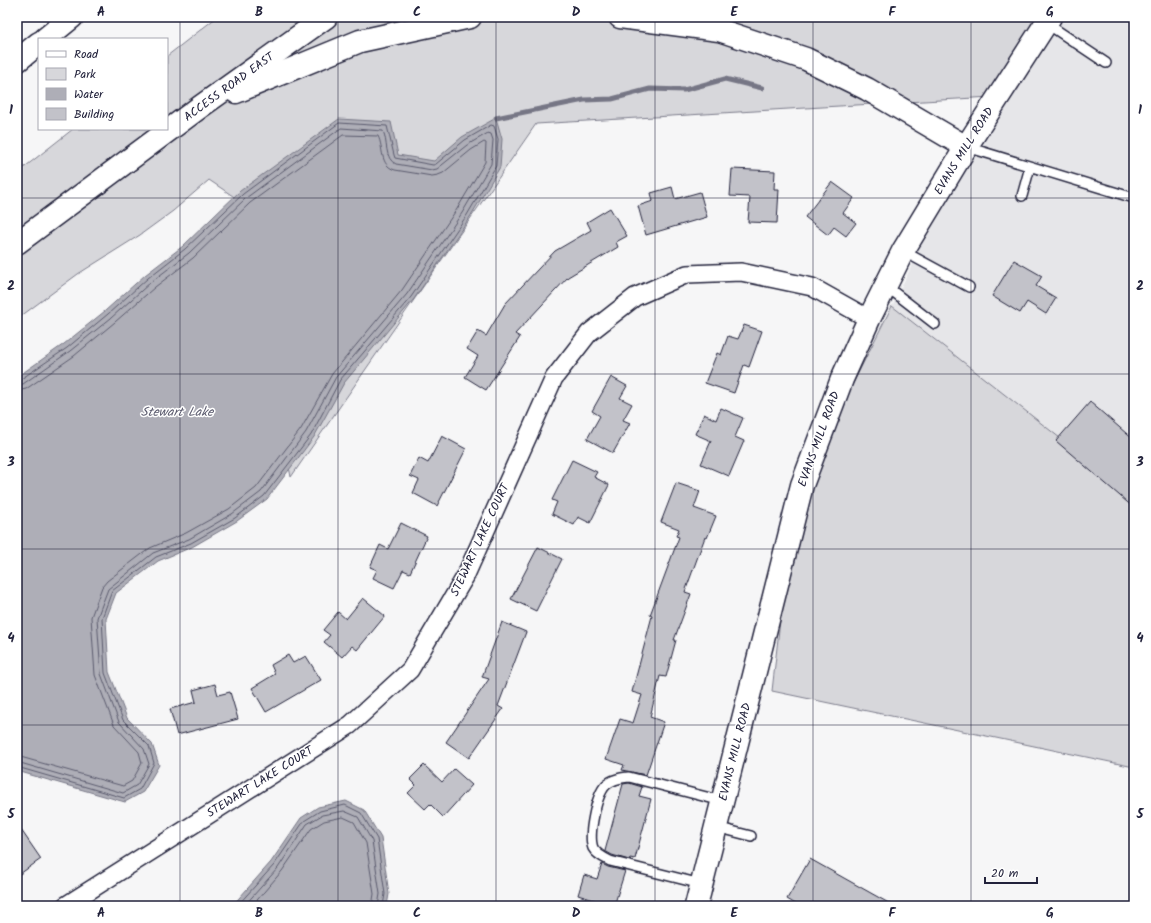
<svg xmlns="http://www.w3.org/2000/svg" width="1151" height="923" viewBox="0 0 1151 923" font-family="Kalam,sans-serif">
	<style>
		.built { fill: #e6e6e9 }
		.green { fill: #d7d7db; stroke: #7c7c8b }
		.water { fill: #aeaeb7; stroke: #767685 }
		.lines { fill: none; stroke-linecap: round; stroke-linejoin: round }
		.shore { stroke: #5a5a6d; stroke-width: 1 }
		.stream { stroke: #767685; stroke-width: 5 }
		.building { fill: #c2c2c9; stroke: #22223b }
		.service-casing { stroke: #22223b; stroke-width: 12 }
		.minor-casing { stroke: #22223b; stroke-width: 20 }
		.secondary-casing { stroke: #22223b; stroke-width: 25 }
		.motorway-casing { stroke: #22223b; stroke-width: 25 }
		.service { stroke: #fff; stroke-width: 9 }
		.minor { stroke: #fff; stroke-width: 17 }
		.secondary { stroke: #fff; stroke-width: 22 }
		.motorway { stroke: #fff; stroke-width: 22 }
		.grid { fill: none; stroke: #22223b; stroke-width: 1; stroke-opacity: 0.55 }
		.labels { text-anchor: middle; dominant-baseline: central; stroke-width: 3; stroke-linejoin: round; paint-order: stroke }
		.street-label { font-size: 12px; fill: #22223b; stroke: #fff }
		.water-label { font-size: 13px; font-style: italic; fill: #5a5a6d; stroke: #fff }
		.neatline { fill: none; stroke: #22223b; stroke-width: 1.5 }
		.grid-label { font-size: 13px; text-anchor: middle; font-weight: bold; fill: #22223b }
	</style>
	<rect width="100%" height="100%" fill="#f6f6f7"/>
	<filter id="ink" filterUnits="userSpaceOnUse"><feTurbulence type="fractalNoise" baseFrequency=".025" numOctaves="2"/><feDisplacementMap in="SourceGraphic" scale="8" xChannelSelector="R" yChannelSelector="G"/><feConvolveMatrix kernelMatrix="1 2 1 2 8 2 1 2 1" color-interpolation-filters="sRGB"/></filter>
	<g filter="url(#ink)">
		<polygon class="built" points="1047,17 1134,17 1134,461 1107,475 892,307 991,97"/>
		<g class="green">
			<polygon points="217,17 1047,17 991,97 536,124 291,477 264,342 282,229 209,180 173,211 140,235 78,274 17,319 17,173 73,129 167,129 167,56"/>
			<polygon points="892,306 1107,475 1134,461 1134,767 772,691 788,551 833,423"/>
		</g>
		<g class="water">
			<polygon points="496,118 502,139 500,167 470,217 414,299 344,383 314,437 267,499 237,521 192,547 158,561 116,593 106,619 109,672 127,718 152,744 159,765 143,792 125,802 17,771 17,377 64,344 105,311 145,275 183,246 240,191 339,119 391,122 398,155 434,161 462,137"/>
			<polygon points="346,801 364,810 381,838 389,894 387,906 232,906 271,862 301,818 318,807"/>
		</g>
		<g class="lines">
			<g class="shore">
				<polyline points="17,380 21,379 67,348 108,314 148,278 185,249 243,194 339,123 387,126 394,155 395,158 433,165 436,164 465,140 491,125 494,126 498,139 496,166 467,215 411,297 340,380 311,435 264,496 235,518 191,543 156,557 112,591 102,618 105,673 123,720 149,746 154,763 140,789 124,798 17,767"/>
				<path d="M17,385L23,384L70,351L111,318L151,282L189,253L246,198L341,128L383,131C388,141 384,159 396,164L432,170L437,169L467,145L488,133L491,134L493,140L491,164L462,213L407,294L336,377L306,432L261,492L232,514L189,539L153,553L108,589L97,618L101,674L119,722L144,749L149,764L137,785L123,793L17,762"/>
				<path d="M17,391L26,389L74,356L115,322L155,287L193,258L250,203L343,135L378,136C384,148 379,165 395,170L432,176L438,175L443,173L471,150L484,142L486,143L485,162L457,209L402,290L332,374L301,429L256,488L229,509L186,533L150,548L107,581L102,587L91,617L95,675L114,725L139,752L142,763L132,781L123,786L17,756"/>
				<polyline points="237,906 274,865 304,821 320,811 345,805 361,813 377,839 385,894 383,906"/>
				<polyline points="244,906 278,868 307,824 322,815 344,811 358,817 372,841 380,894 378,906"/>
				<polyline points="252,906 282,871 311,829 324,821 343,817 354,822 366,843 374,894 372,906"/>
			</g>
			<polyline class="stream" points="496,118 584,100 612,99 650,89 684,90 725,79 762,88"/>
		</g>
		<g class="building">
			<polygon points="732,169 775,171 774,189 779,189 777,223 748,222 750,197 730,196"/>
			<polygon points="832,182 854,198 843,213 856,223 846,236 834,227 828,235 805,217"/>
			<polygon points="672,187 675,199 700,192 707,217 646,235 638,206 653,201 651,193"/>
			<polygon points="610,208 627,236 616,242 618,247 568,277 515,334 520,337 486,390 465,377 478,356 467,349 478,331 486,336 505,304 555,251 591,230 587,222"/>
			<polygon points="1014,260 1042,276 1036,286 1056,298 1046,314 1027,302 1020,313 992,296"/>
			<polygon points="744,325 762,331 749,367 744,365 734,393 705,383 717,353 721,355 728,336 738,339"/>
			<polygon points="611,377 627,386 620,398 632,404 623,420 630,423 613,453 587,439 600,416 592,411"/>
			<polygon points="1090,402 1134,440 1134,508 1056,441"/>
			<polygon points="721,408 743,418 735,437 744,441 729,476 701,464 711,441 695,434 704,414 716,420"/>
			<polygon points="442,436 466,449 437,506 413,493 419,480 410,476 419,458 428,463"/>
			<polygon points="572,460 597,472 594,477 609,485 590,523 578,517 574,525 552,514 557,502 552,500"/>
			<polygon points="676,483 700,491 694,508 716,516 707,538 705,537 685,592 691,594 674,640 676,640 666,677 660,676 650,717 664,722 646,775 622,770 624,765 606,759 620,719 633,723 642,695 632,692 652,616 650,615 679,537 676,536 679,529 661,522"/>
			<polygon points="401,523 427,536 410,573 403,570 394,588 373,578 377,570 370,567 380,545 388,549"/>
			<polygon points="538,547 562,559 536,611 511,599"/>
			<polygon points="363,598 385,616 357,650 352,646 342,657 324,642 330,635 323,630 338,612 346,619"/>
			<polygon points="502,622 526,632 498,706 503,709 469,758 446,742 489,679 482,677"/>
			<polygon points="288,655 293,663 306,656 321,680 266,712 252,688 275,674 271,665"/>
			<polygon points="215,684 218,695 230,692 238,719 177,735 170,709 196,702 193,690"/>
			<polygon points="424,765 442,782 454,769 472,785 443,817 430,804 425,809 408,793 416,785 410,779"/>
			<polygon points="629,783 642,787 639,796 651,799 635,859 630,858 629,860 612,855 605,851 623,784"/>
			<polygon points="17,824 41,859 17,876"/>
			<polygon points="810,859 894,906 799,906 787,899"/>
			<polygon points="602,864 608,867 625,871 614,906 593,906 594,900 578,895 584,875 597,879"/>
		</g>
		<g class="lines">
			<defs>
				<g id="service">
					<polyline points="1046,23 1106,63"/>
					<polyline points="967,147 1134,198"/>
					<polyline points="1022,196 1030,167"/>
					<polyline points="903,251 969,287"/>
					<polyline points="886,286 935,324"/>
					<polyline points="716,827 751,836"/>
					<path d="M701,884L610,861C604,858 596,854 593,848C588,835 596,795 606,785C612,779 621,778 629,777L722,801"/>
				</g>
				<polyline id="minor" points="65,906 350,725 410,670 465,577 554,378 589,333 635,297 687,274 741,272 812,287 869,319"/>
				<g id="secondary">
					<polyline points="620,17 719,30 806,59 867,89 966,147"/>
					<polyline points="236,92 360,41 470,17"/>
					<polyline points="17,243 200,107 326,17"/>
					<polyline points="696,906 802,485 842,379 869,319 903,251 966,147 1050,17"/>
				</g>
				<g id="motorway">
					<polyline points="45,39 72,17"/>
					<polyline points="17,61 39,43"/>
				</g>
			</defs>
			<use href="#service" class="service-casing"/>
			<use href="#minor" class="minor-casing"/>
			<use href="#secondary" class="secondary-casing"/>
			<use href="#motorway" class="motorway-casing"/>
			<use href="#service" class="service"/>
			<use href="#minor" class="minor"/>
			<use href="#secondary" class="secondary"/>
			<use href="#motorway" class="motorway"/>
		</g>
	</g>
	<path class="grid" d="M180,17V906M338,17V906M496,17V906M655,17V906M813,17V906M971,17V906M17,198H1134M17,374H1134M17,549H1134M17,725H1134"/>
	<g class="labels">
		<g class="street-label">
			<text transform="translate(229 87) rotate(-36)">ACCESS ROAD EAST</text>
			<text transform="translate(964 151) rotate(-58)">EVANS MILL ROAD</text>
			<text transform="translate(819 439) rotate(-70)">EVANS MILL ROAD</text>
			<text transform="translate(480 540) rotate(-65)">STEWART LAKE COURT</text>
			<text transform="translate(735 752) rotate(-76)">EVANS MILL ROAD</text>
			<text transform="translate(260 782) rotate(-32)">STEWART LAKE COURT</text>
		</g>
		<g class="water-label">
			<text x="177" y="412">Stewart Lake</text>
		</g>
	</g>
	<rect width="1151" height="923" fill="none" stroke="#fff" stroke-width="44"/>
	<rect x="38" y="38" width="130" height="92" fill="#ffffff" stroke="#a7a7b1"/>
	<rect x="46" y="51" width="20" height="6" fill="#ffffff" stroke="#a7a7b1"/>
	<text x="74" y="58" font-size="12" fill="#22223b">Road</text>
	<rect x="46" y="68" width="20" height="12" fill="#d7d7db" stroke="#a7a7b1"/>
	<text x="74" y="78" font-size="12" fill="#22223b">Park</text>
	<rect x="46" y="88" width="20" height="12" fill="#aeaeb7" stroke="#a7a7b1"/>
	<text x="74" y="98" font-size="12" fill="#22223b">Water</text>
	<rect x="46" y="108" width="20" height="12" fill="#c2c2c9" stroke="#a7a7b1"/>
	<text x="74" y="118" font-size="12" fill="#22223b">Building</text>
	<path d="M985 877v6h52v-6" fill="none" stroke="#22223b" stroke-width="2"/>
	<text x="991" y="877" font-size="12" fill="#22223b" stroke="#ffffff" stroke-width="3" paint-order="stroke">20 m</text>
	<rect x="22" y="22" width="1107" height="879" class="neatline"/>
	<g class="grid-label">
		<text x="101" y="16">A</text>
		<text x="259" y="16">B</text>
		<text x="417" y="16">C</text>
		<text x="576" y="16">D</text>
		<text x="734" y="16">E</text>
		<text x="892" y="16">F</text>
		<text x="1050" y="16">G</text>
		<text x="11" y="114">1</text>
		<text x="1140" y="114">1</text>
		<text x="11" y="290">2</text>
		<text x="1140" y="290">2</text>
		<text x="11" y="466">3</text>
		<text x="1140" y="466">3</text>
		<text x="11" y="642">4</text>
		<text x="1140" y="642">4</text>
		<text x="11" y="818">5</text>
		<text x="1140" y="818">5</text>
		<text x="101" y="917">A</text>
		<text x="259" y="917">B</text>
		<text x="417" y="917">C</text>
		<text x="576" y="917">D</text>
		<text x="734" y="917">E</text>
		<text x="892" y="917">F</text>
		<text x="1050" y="917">G</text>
	</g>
</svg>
